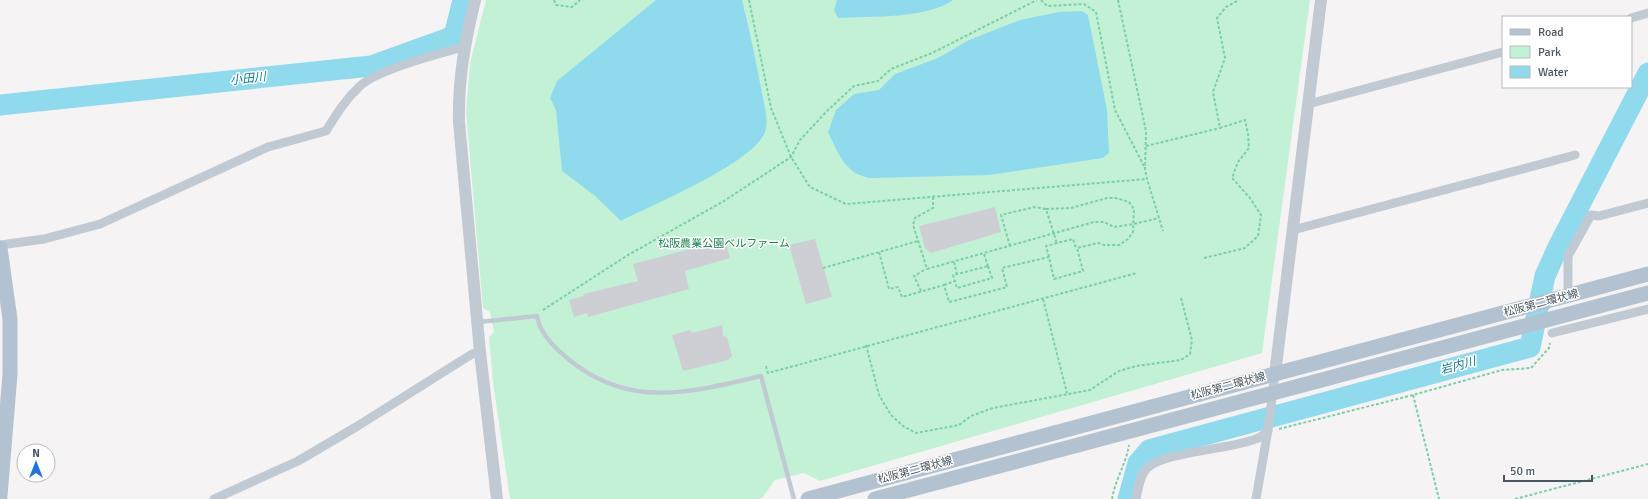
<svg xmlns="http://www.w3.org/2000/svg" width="1648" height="499" viewBox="0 0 1648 499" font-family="Signika,'Noto Sans JP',sans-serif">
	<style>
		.green { fill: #c3f1d5 }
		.water { fill: #90daee }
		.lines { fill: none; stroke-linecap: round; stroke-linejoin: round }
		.river { stroke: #90daee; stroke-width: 21 }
		.building { fill: #cdcfd5 }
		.path { stroke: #7ad0a6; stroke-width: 2; stroke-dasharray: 3 2; stroke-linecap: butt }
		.service { stroke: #c1cad2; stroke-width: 4.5 }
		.minor { stroke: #c1cad2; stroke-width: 9 }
		.tertiary { stroke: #c1cad2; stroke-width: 12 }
		.primary { stroke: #b3c2d1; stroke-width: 15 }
		.labels { text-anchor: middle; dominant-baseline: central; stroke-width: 3; stroke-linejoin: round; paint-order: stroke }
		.park-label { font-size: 11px; fill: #17864f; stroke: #fff }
		.street-label { font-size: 11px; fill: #4a5661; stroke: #fff }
		.water-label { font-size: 12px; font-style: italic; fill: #0c7c9b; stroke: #fff }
	</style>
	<rect width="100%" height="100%" fill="#f5f3f3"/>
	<polygon class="green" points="486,0 1310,0 1262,353 820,481 804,473 775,480 762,498 758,499 510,499 493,382 489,337 494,332 490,312 483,308 466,111 470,64"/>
	<g class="water">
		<path d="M656,0H742C750,31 756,62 762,93C764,104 769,120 765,132C754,163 652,205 621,221L594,195L562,171L556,110L550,98L557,81Z"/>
		<path d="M837,0H953C927,19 871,16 838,18L834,10Z"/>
		<path d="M1082,11L1088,15L1107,110L1109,153L1103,158L989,175L872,178C846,176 838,153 828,132L836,110L854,94L879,90L895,74L938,58L969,40L1020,20L1059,12Z"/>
	</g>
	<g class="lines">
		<g class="river">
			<polyline points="0,105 371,66 454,36 463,0"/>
			<polyline points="1128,499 1138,463 1149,450 1530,347 1545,276 1558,247 1648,73"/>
		</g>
	</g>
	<g class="building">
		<polygon points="995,207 1001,232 931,253 925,248 919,226"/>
		<polygon points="815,239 832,297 806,304 789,245"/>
		<polygon points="725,240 730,258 685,271 689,289 588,317 587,313 574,317 569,300 584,296 583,294 638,281 633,264"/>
		<polygon points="722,325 723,336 727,337 732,356 728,360 683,371 672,335 690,330 692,333"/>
	</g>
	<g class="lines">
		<g class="path">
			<polyline points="554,0 556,5 572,7 580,0"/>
			<polyline points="749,0 771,108 791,157 810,187 846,204 1147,179"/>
			<polyline points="1041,0 1047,6 1084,4 1096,12 1115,110 1145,168"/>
			<polyline points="1118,0 1146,131 1145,169 1147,179 1163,231"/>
			<polyline points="1146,146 1220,128"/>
			<polyline points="933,197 933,208 915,218 913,225 927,269 1094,222 1104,222 1114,227 1134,224 1159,218"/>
			<polyline points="1010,246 1001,215 1035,207 1046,209"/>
			<polyline points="879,252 889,289 898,287 902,297 944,285 949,302 1007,287 1002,268 1049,257 1054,279 1083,271 1077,248 1098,243 1104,245 1119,245 1128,239 1133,232 1134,209 1129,202 1116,198 1107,198 1071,208 1046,209 1057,244"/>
			<polyline points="984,254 988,266"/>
			<polyline points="1049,257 1046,246 1073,239 1076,248"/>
			<polyline points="1204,258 1245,248 1258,236 1261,215 1250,198 1232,178 1238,162 1249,148 1248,134 1245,120 1220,128 1213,92 1225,58 1217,18 1226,7 1239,0"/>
			<polyline points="954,262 957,274"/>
			<polygon points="988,266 992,278 957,288 953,275"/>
			<polyline points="823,268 918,241"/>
			<polyline points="944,285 955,281"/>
			<polyline points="921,291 914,276 926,269"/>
			<polyline points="1043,299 1067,393"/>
			<polyline points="543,310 628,255 724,201 791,157 800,140 828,110 854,86 878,81 891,69 932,53 1037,0"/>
			<polyline points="866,345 879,395 891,415 903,426 916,433 959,425 971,416 993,408 1090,390 1119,371 1136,366 1181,360 1190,354 1192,340 1181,298"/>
			<polyline points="766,366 768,373 1137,273"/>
			<polyline points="1413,395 1439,499"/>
			<polyline points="1279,429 1413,395 1502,370 1531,368 1549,348 1550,343"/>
			<path d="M1112,499C1115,480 1126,464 1129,445"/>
			<polyline points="1515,499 1648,464"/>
		</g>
		<path class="service" d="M479,322L537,316C538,320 539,326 542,330C549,344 564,356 576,365C635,409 696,391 761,376L794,499"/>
		<g class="minor">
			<polyline points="1631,18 1648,13"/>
			<polyline points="1308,104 1503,52"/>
			<polyline points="1293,230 1575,155"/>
			<path d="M0,245L44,239L100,224L268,147L326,131C336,115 345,100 359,87C374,71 441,53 464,47"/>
			<polyline points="1568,296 1568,256 1591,215 1599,216 1648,203"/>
			<polyline points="1552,333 1648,309"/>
			<polyline points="214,499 298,461 356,427 472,354 480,352"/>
			<path d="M1136,499C1138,490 1139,480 1144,472C1156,451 1234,450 1258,438C1261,437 1265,434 1268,431"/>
			<polyline points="1256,499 1268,430 1275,374"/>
		</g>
		<g class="tertiary">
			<path d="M475,0C465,41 458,79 459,122L480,352L497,499"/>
			<polyline points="1275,374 1321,0"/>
		</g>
		<g class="primary">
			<polyline points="0,248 10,319 10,374 0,496"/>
			<polyline points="808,499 1648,274"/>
			<polyline points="875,499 1648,293"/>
		</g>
	</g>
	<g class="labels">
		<g class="park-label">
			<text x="724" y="243">松阪農業公園ベルファーム</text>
		</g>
		<g class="street-label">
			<text transform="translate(1541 303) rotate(-15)">松阪第二環状線</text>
			<text transform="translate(1228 386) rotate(-15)">松阪第二環状線</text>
			<text transform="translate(915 470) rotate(-15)">松阪第二環状線</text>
		</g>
		<g class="water-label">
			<text transform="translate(248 79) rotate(-6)">小田川</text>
			<text transform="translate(1458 366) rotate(-15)">岩内川</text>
		</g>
	</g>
	<rect x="1502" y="16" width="130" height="72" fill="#ffffff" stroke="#b7bbc0"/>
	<rect x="1510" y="29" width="20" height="6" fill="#b3c2d1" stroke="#b7bbc0"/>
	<text x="1538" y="36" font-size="12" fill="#4a5661">Road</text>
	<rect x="1510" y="46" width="20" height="12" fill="#c3f1d5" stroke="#b7bbc0"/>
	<text x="1538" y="56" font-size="12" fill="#4a5661">Park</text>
	<rect x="1510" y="66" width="20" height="12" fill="#90daee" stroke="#b7bbc0"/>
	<text x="1538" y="76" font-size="12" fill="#4a5661">Water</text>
	<g transform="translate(36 463)"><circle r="19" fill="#ffffff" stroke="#b7bbc0"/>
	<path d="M0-3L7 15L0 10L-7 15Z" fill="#1a73e8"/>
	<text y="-6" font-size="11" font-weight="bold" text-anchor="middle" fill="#4a5661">N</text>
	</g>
	<path d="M1504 475v6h88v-6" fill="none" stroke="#4a5661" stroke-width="2"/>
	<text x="1510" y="475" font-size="12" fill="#4a5661" stroke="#ffffff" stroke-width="3" paint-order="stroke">50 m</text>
</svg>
